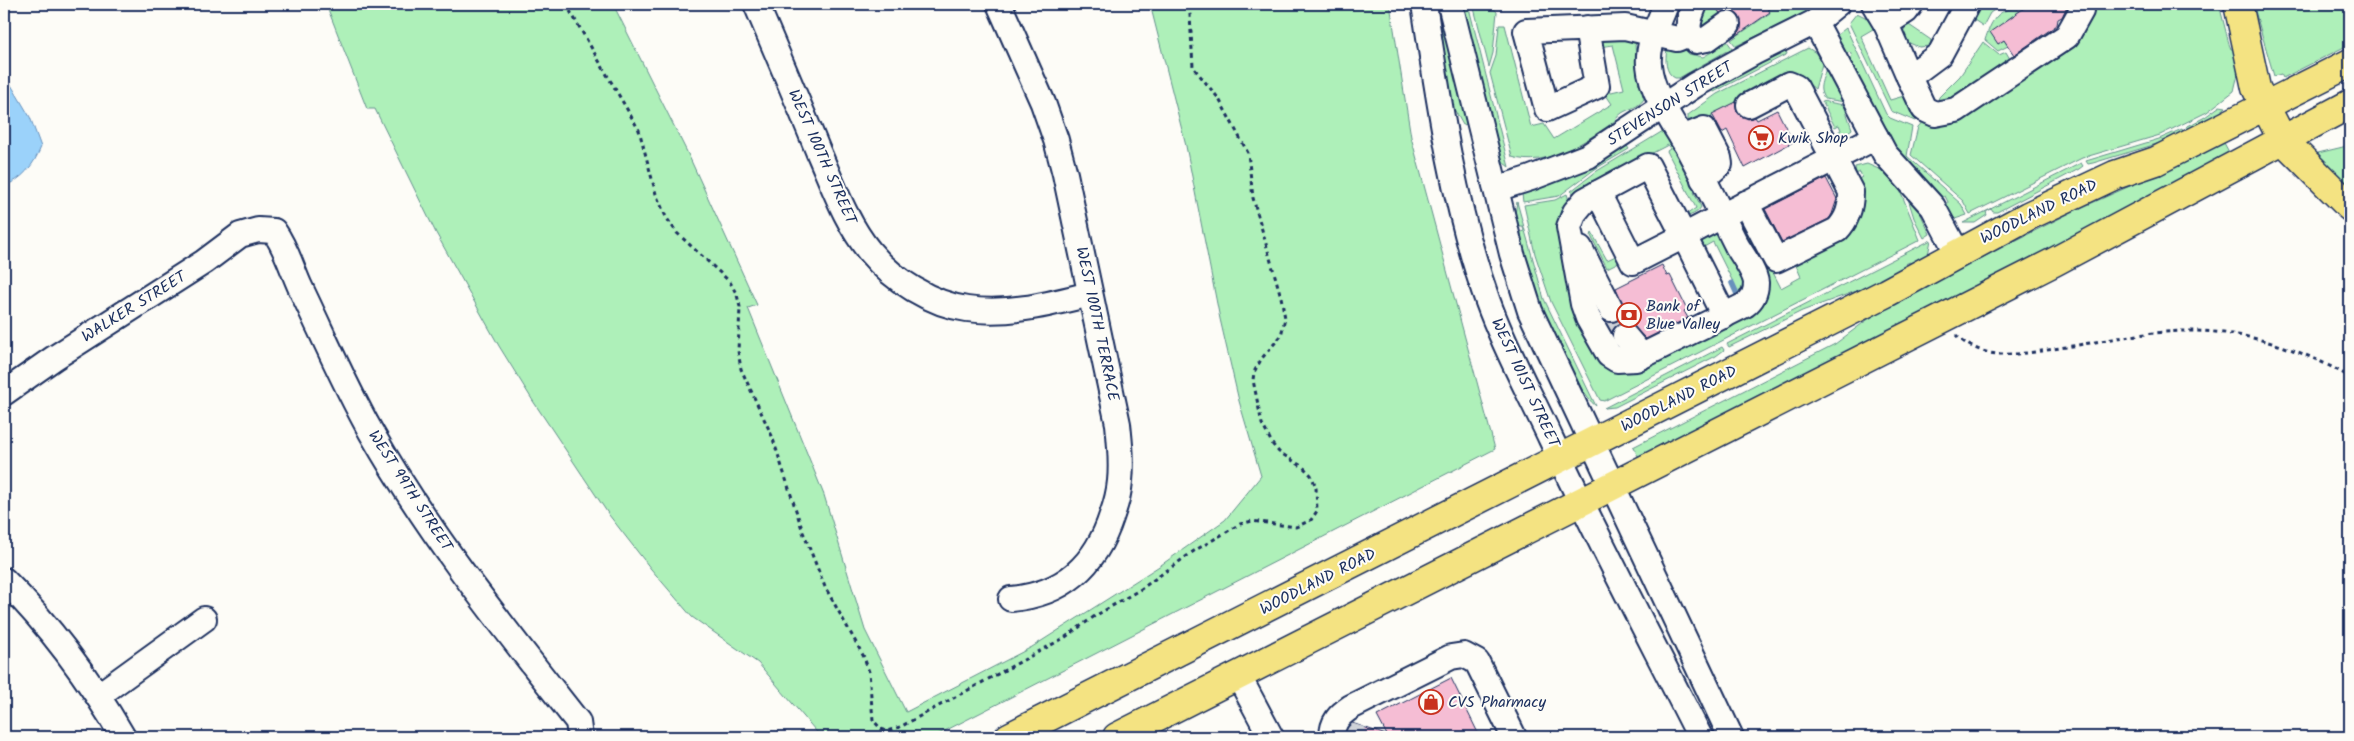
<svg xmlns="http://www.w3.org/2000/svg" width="2354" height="741" viewBox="0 0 2354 741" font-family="Kalam,sans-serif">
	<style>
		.green { fill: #aef0b9; stroke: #64908c }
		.water { fill: #9bd2fa; stroke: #6891bc }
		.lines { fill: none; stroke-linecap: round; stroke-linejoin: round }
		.stream { stroke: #6891bc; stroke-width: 5.5 }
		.building { fill: #f5bdd4; stroke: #1b2f5e }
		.minor-tunnel { stroke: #d0d3d8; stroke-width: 24; stroke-dasharray: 24 12; stroke-linecap: butt }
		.minor-casing { stroke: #1b2f5e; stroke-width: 28 }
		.major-casing { stroke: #1b2f5e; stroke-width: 31 }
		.highway-casing { stroke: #1b2f5e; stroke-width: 31 }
		.path { stroke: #1b2f5e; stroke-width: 3; stroke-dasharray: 4 4; stroke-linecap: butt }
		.minor { stroke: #fdfcf7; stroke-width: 24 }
		.major { stroke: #f4e382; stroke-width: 28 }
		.highway { stroke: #f4e382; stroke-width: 28 }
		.labels { text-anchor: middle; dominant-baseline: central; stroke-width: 4; stroke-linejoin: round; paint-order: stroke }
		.street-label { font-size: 16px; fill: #1b2f5e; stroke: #fdfcf7 }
		.poi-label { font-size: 16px; fill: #1b2f5e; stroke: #fdfcf7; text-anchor: start }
	</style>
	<rect width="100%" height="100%" fill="#fdfcf7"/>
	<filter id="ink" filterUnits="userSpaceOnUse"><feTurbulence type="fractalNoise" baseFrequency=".02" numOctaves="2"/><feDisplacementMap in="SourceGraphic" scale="10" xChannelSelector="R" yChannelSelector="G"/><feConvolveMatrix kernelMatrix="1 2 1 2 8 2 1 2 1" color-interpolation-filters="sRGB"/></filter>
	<g filter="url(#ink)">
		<g class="green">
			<polygon points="326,4 613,4 688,154 757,305 748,308 824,495 865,630 906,712 1032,647 1161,565 1225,520 1261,476 1239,401 1220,319 1186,146 1150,4 1390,4 1411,137 1495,449 933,737 821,737 758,663 692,617 651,569 609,515 533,401 499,346 436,233 375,109 367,109"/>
			<polygon points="1431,4 1438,4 1468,124 1463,125 1449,100"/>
			<polygon points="1462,4 1468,4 1509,167 1504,163 1500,154"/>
			<polygon points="1473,4 1490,4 1497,12 1493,53 1489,67"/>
			<polygon points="1703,4 1713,4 1724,19 1705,28 1700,24"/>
			<polygon points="1775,4 1818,4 1804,13 1736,46 1731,40 1770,13 1768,9"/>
			<polygon points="1982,4 2003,4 1990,13 1983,26 1974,20"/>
			<polygon points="2088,4 2219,4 2229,44 2231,49 2236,49 2237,52 2238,74 2234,91 2207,112 2160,135 2082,158 1970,214 1963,201 1911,155 1918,127 1924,120 1940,123"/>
			<polygon points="2253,4 2350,4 2350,44 2283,78 2281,74 2274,76"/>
			<path d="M2016,8L2022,13L2018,12L2004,22L1998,44L2004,40L2008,46L1998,51L1985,40C1991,22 1996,10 2016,8Z"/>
			<polygon points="1857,13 1865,17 1874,27 1873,29 1861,36 1890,100 1904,96 1917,116 1915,121 1891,111 1849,23"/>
			<path d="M1499,25H1505L1531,127L1544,124L1554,139L1612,104L1606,95L1607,93L1624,89L1613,45L1600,47L1598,43C1608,36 1627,37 1637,43L1635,45L1637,70L1644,99C1638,108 1630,108 1622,113C1617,116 1616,121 1611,124C1583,143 1546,168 1512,157L1490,73L1496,56Z"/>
			<polygon points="1909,25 1931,40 1930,46 1919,47 1907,42 1903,32 1906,26"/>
			<polygon points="1846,28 1886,114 1890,118 1912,127 1907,156 1961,204 1967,215 1955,219 1946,206 1948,202 1945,196 1942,198 1893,146 1851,64 1848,58 1852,57 1850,52 1846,54 1837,35"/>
			<path d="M1724,37L1732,48L1679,78H1675C1665,73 1665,60 1667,49L1677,42L1689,54L1703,57L1715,50Z"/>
			<polygon points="1983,42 1999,55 2006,52 2010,59 1947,101 1937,104 1939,97 1960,76"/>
			<polygon points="1808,48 1816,53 1822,64 1815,89 1801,78 1745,98 1695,126 1688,124 1688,115 1717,94"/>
			<polygon points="1786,51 1787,54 1714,92 1712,88 1779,53"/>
			<path d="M1826,67L1845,102L1825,99C1816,88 1824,79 1826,67Z"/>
			<polygon points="1822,101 1844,105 1852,129 1843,136 1838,132 1841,130 1839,125 1835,127"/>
			<polygon points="2220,106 2226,107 2217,115 2188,130 2186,127 2205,117"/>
			<polygon points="2182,129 2183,132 2170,140 2093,163 2088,164 2086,161 2159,139"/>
			<path d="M1663,131L1669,136L1698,190L1694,192L1701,207C1698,213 1690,216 1683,217L1696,208L1667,151L1670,149L1668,145L1584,188L1576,195L1571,191L1597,171Z"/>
			<polygon points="2223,141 2230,154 2110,220 1646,454 1638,456 1633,447 1835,344 1867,320 1900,299 2074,211 2168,169"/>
			<polygon points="2350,143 2350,195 2329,171 2318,153 2343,147"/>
			<polygon points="1627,146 1629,149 1595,169 1559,196 1523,202 1522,194 1527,191 1566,177"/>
			<polygon points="2081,163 2083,166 2079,169 1997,212 1993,212 1991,209 1986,212 1987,215 1975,223 1963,223"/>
			<polygon points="1867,164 1881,170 1900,190 1920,240 1604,401 1600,400 1551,302 1535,254 1524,205 1555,200 1567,194 1570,204 1579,308 1637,367 1765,276 1739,222 1740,218 1746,220 1781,288 1801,277 1795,263 1862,194 1859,179 1862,177 1860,172 1856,174 1855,167"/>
			<polygon points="1906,192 1916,204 1930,234 1924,238 1914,218"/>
			<path d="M1517,202L1544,299L1596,406C1584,397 1578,381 1571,368C1549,327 1533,286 1522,241L1521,232L1524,231L1523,226H1519L1515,214Z"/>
			<polygon points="1715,232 1720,234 1745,282 1743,289 1738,292 1713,242 1702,248 1699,247 1699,239"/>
			<polygon points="1592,233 1607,260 1618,255 1623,260 1607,268 1591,236"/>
			<polygon points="1931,240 1928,255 1912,265 1910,262 1905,264 1907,268 1867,287 1802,311 1729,347 1727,344"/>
			<polygon points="1722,347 1724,350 1716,356 1615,407 1604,408"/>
		</g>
		<path class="water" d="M4,73L30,117L41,147C34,165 22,180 4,186Z"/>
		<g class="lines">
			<polyline class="stream" points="1732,283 1737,294"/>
		</g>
		<g class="building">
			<polygon points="1713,4 1764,4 1770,12 1736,36 1741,29 1739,16 1733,11 1726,10 1720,13"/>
			<polygon points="2030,4 2068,4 2062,17 2058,19 2057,25 2014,55 2004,40 1998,44 1990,32"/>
			<polygon points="1736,102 1737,112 1748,119 1755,117 1757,120 1777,110 1793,142 1745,168 1727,130 1722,133 1712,114"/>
			<polygon points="1826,178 1837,199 1832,214 1829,219 1782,242 1765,209"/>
			<polygon points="1662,265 1667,276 1670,275 1687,309 1684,311 1688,318 1646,339 1629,323 1616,325 1612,332 1606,321 1618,321 1625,310 1616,288"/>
			<polygon points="1451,678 1480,737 1388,737 1377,716"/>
			<polygon points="1352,723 1386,735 1385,737 1346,737 1347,729"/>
		</g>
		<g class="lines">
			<g class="minor-tunnel">
				<polyline points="1602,314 1616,340"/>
				<polyline points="1350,737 1354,724"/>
			</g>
			<defs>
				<g id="minor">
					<path d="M756,4C777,53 798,102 818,151C833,185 846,223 870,252C893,280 931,304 967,309C1010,315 1049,304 1090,294"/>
					<path d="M999,4L1043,103L1056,140L1065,174L1118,424C1120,443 1122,462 1120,481C1119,492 1116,504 1112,515C1096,565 1064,594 1011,599"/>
					<path d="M1424,4C1439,104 1454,207 1488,302C1505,349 1530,394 1551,439C1598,540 1650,638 1700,737"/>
					<polyline points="1450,4 1512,254 1530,311 1731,737"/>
					<path d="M1666,4C1659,23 1647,44 1649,65C1651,90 1669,117 1682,138C1702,173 1719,210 1737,246C1743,256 1755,272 1756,283C1756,293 1753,299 1745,305L1636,359L1617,360L1609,355L1588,318L1583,304L1569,227L1575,212L1585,200L1648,166L1684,236C1748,202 1812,170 1876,137"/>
					<path d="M1695,4C1690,18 1683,30 1696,41L1707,39L1728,24"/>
					<polyline points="1874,4 1886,24 1906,11 1911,4"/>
					<polyline points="1815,22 1885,154 1933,207 1958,254"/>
					<polyline points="1886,24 1909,77 1940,54 1967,4"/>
					<polyline points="1587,28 1597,86 1547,109 1526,31 1625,27 1677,39 1689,34"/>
					<polyline points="1909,77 1924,109 1935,114 1956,110 2067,36 2081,11 2082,4"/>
					<polyline points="1682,138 1704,129 1719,158 1720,164 1703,179"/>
					<polyline points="1496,189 1531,178 1588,156 1695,85 1755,52 1815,22 1837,4"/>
					<polyline points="1598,193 1633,262 1684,236 1724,316"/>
					<path d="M1746,203L1776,260L1837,230C1848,219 1851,207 1851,192L1796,87L1789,84L1749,105"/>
					<polyline points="1580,248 1611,309"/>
					<polyline points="1625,336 1642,356"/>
					<path d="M4,393L54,358L204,262L240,235L258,230L274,231C287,249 292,270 301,289C324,337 345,386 371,432C430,536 505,629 578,722L580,737"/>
					<path d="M4,580C51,627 90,680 123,737"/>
					<polyline points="1238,675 1271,737"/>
					<polyline points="99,695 204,619"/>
					<path d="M1332,737C1332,722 1339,715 1351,707L1451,657L1464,655L1477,662L1514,737"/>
				</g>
				<g id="major">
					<polyline points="1009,737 1886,293 2028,216 2115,175 2156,161 2350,63"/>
					<polyline points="1117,737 2054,262 2350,104"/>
				</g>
				<polyline id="highway" points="2238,4 2256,88 2282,139 2350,207"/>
			</defs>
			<use href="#minor" class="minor-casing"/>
			<use href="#major" class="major-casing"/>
			<use href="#highway" class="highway-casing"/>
			<g class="path">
				<polyline points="566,4 639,130 656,194 666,217 677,233 730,282 737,295 740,307 738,351 741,369 772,436 803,532 825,587 864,657 869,672 873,720 881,729 887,731 900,727 1064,638 1095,616 1141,589 1194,551 1240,524 1252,521 1296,527 1311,520 1317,511 1316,487 1311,475 1303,467 1279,452 1273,445 1262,424 1253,380 1254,372 1262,358 1281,336 1285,318 1281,297 1253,198 1248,153 1219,99 1193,67 1190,15 1187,4"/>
				<path d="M1956,335C1966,346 1985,354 2000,354C2021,355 2041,351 2060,348C2105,341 2150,330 2196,331C2251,332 2303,350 2350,377"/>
			</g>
			<use href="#minor" class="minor"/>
			<use href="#major" class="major"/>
			<use href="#highway" class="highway"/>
		</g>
	</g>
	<defs>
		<symbol id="supermarket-ring" viewBox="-11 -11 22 22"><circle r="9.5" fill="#fdfcf7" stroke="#c8321e" stroke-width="1.5"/><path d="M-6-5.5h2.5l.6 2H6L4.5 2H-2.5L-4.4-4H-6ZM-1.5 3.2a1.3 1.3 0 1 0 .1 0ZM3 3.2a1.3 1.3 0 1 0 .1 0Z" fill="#c8321e"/></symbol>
		<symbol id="bank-ring" viewBox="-11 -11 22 22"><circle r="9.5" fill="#fdfcf7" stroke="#c8321e" stroke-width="1.5"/><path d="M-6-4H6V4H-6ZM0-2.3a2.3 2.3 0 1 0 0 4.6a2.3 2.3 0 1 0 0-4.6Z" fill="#c8321e"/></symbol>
		<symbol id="shop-ring" viewBox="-11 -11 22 22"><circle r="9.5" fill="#fdfcf7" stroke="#c8321e" stroke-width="1.5"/><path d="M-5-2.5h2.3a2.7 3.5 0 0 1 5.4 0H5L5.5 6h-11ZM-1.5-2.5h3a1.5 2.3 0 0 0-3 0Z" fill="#c8321e"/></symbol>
	</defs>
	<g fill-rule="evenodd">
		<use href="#supermarket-ring" x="1747" y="124" width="28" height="28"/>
		<use href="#bank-ring" x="1615" y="301" width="28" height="28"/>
		<use href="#shop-ring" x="1417" y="688" width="28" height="28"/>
	</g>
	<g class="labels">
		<g class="street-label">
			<text transform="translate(1670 104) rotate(-32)">STEVENSON STREET</text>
			<text transform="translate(822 157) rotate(66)">WEST 100TH STREET</text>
			<text transform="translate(2039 212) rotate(-26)">WOODLAND ROAD</text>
			<text transform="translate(134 307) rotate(-32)">WALKER STREET</text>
			<text transform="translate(1097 324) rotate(78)">WEST 100TH TERRACE</text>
			<text transform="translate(1525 383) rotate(65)">WEST 101ST STREET</text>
			<text transform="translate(1679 399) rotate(-27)">WOODLAND ROAD</text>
			<text transform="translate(410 491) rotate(57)">WEST 99TH STREET</text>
			<text transform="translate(1318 582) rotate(-27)">WOODLAND ROAD</text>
		</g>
		<g class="poi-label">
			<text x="1778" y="138">Kwik Shop</text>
			<text x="1646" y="306">Bank of<tspan x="1646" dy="18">Blue Valley</tspan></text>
			<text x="1448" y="702">CVS Pharmacy</text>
		</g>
	</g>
	<rect width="2354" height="741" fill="none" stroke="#fdfcf7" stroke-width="20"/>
	<rect x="10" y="10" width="2334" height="721" fill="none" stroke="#1b2f5e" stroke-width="2" filter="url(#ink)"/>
</svg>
